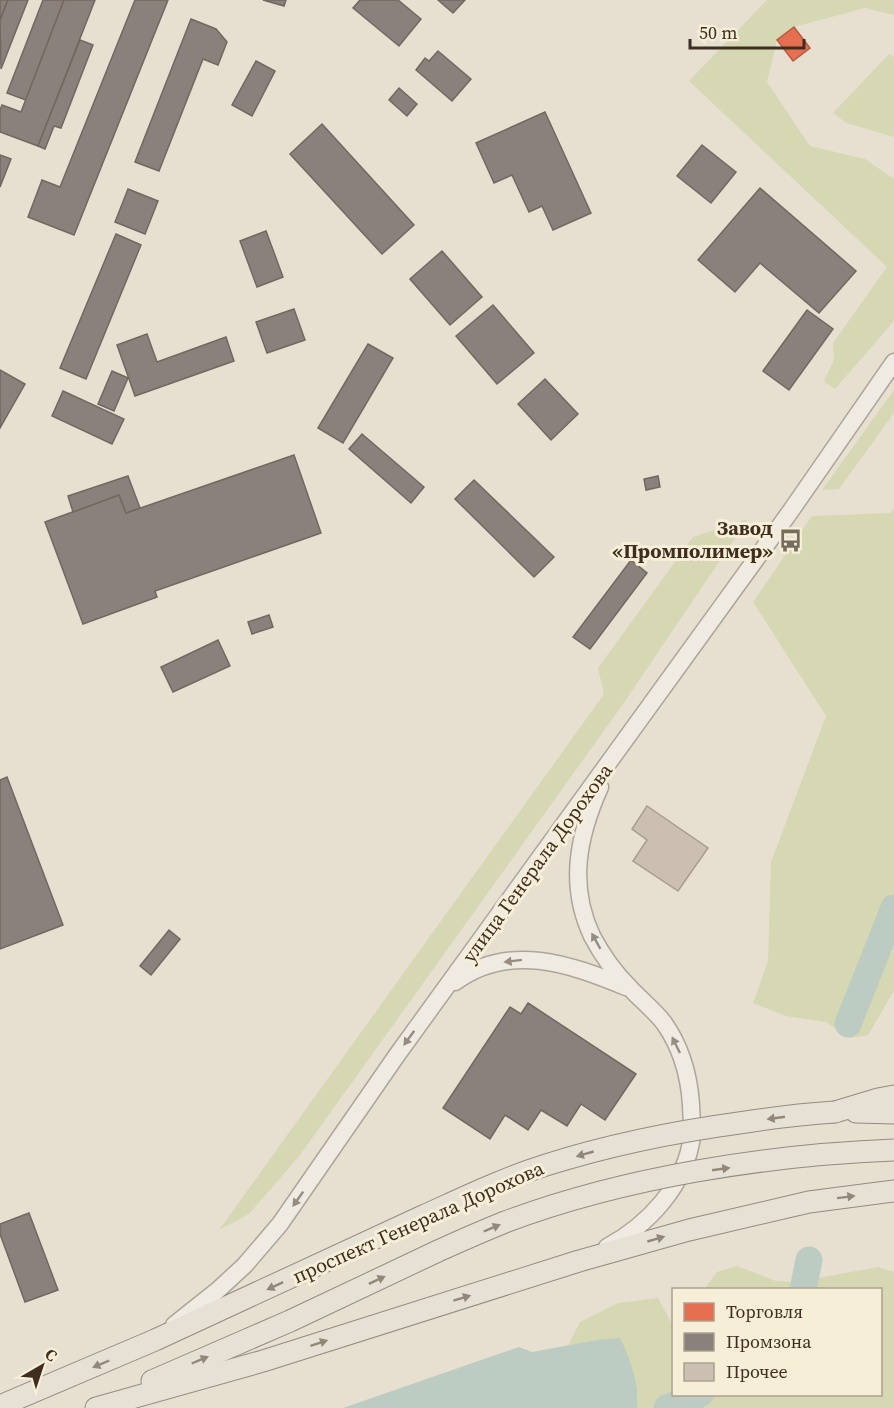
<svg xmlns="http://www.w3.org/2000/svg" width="894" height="1408" viewBox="0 0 894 1408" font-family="'Source Serif 4',serif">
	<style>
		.green { fill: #d6d7b3 }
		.water { fill: #bcccc2 }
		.shops { fill: #e76f51; stroke: #b45c42; stroke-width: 1.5 }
		.industry { fill: #8a817c; stroke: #736860; stroke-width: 1.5 }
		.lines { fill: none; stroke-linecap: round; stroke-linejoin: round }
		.river { stroke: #bcccc2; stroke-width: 27 }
		.building { fill: #cbbfb2; stroke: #a89c90; stroke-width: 1.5 }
		.minor-casing { stroke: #ada599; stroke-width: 19 }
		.major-casing { stroke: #928b80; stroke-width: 23 }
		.minor { stroke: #efebe3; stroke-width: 16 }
		.major { stroke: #e6e1d4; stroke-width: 21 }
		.major-bridge-casing { stroke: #928b80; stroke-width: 23; stroke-linecap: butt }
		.major-bridge { stroke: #e6e1d4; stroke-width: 21 }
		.oneway { fill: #968c82 }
		.oneway2 { fill: #92887a }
		.labels { text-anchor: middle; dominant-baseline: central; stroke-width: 6; stroke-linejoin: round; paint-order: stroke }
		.poi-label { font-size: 20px; font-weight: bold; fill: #3d2e20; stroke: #f7eed8; text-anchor: end }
		.street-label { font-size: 20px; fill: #3d2e20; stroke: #f7eed8 }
	</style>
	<rect width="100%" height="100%" fill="#e7e0d1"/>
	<g class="green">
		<polygon points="767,0 894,0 894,15 865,8 794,27 777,40 767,82 810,146 865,159 894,179 894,321 835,389 824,381 834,360 833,343 887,267 689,81"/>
		<polygon points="889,54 894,57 894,137 846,123 833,113"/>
		<polygon points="894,390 894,413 839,489 822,490"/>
		<polygon points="894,508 894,991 868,1035 851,1038 826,1022 786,1016 753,1003 768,961 771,862 826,716 753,602 812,516 890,513"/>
		<polygon points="748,519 621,707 300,1155 249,1214 219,1230 604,694 598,668 693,537"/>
		<polygon points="737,1266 776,1281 797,1282 878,1267 894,1272 894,1408 637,1408 638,1395 597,1340 568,1346 580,1322 618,1303 658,1298 673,1326 674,1394 880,1394 880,1290 705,1288 717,1272"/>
	</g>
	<path class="water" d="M620,1338C630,1358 640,1386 637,1408H343L519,1347L532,1352L597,1340Z"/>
	<polygon class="shops" points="794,27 810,48 793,61 777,40"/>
	<g class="industry">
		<polygon points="0,0 8,0 0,20"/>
		<polygon points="8,0 28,0 1,69 0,20"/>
		<polygon points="43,0 64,0 26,100 7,93"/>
		<polygon points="64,0 95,0 38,146 0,132 0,110 2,105 21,112"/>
		<polygon points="135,0 168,0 74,235 28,217 42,180 60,187"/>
		<polygon points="263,0 286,0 284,6"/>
		<polygon points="360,0 398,0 421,19 399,46 353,8"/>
		<polygon points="438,0 465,0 453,13"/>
		<polygon points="191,19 216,29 227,42 218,65 203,59 159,171 135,162"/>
		<polygon points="80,40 93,45 61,128 54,126 45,149 38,146"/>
		<polygon points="438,51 471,79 452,101 416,70 425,58 429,61"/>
		<polygon points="256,61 275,71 252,116 232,105"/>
		<polygon points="399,88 417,104 407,116 389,100"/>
		<polygon points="545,112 591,213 553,230 542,206 529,212 512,175 494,183 476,143"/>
		<polygon points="322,124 414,225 382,254 290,154"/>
		<polygon points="702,145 736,172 711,203 677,176"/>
		<polygon points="0,155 11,159 0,187"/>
		<polygon points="760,188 856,271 819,313 760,263 735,292 698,260"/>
		<polygon points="128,189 158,201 145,234 115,222"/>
		<polygon points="266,231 283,277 257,287 240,241"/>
		<polygon points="116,234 141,245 86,379 60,368"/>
		<polygon points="442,251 482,297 450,325 410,279"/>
		<polygon points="493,305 534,353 497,384 456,336"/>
		<polygon points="294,309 305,340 267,353 256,322"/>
		<polygon points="807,310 833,329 789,390 763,371"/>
		<polygon points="147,334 157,362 226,337 234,361 135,396 117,345"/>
		<polygon points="368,344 393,358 343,443 318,428"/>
		<polygon points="0,370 25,384 0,428"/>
		<polygon points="112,371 128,378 114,411 98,404"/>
		<polygon points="545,379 578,414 551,440 518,404"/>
		<polygon points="63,391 124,419 112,444 52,416"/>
		<polygon points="362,434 424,487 411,503 349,449"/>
		<polygon points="294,455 321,533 155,591 157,597 83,624 45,522 119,495 126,513"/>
		<polygon points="128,476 140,508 126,513 119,495 73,512 68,496"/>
		<polygon points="658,476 660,487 646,490 644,479"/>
		<polygon points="474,480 554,557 534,577 455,499"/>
		<polygon points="631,560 647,573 590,649 573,637"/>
		<polygon points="269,615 273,627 252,634 248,622"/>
		<polygon points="218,640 230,666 173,692 161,667"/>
		<polygon points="7,777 63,925 0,949 0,780"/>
		<polygon points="169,930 180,939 151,975 140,966"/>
		<polygon points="528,1003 636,1074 605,1120 581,1104 567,1126 541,1110 528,1130 505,1115 490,1139 443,1108 510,1007 521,1014"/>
		<polygon points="29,1213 58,1290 25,1302 0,1234 0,1224"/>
	</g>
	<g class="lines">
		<g class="river">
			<polyline points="848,1024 894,908"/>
			<polyline points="803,1290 809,1260"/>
			<polyline points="667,1408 700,1394"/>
		</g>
	</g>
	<polygon class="building" points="647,806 708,848 678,891 633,861 647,840 632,829"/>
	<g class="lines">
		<defs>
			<g id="minor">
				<path d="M600,787C578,836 568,885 592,936C602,955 614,972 629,987C641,1000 654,1010 664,1023C681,1047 689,1076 691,1104C691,1114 693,1126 692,1136C686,1185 648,1225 607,1247"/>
				<path d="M455,982C509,942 570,964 626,987"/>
				<polyline points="174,1325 218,1290 245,1265 280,1224 397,1055 790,512 894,362"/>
			</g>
			<g id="major">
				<polyline points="835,1112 878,1099 894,1096"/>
				<polyline points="856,1112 894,1113"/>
				<polyline points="152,1381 290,1321 438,1251"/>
				<polyline points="0,1406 155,1340 423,1216"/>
				<polyline points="96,1408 263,1361 579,1261 689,1230 809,1202 894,1191"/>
			</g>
		</defs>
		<use href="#minor" class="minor-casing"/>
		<use href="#major" class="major-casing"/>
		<use href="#minor" class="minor"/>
		<use href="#major" class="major"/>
		<defs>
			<g id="major-bridge">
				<path d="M423,1216C463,1198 504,1178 546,1165C609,1145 673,1132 739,1123C771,1118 802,1114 835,1112"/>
				<path d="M438,1251C460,1241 483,1231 505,1222C625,1177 767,1155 894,1150"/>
			</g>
		</defs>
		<use href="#major-bridge" class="major-bridge-casing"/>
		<use href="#major-bridge" class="major-bridge"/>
	</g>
	<defs><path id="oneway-solid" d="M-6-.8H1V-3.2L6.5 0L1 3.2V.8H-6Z" transform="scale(1.5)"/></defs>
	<g class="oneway">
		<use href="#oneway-solid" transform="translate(596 941) rotate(-119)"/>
		<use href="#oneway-solid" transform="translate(513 961) rotate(173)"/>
		<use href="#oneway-solid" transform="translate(409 1038) rotate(126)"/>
		<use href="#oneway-solid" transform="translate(676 1045) rotate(-116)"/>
		<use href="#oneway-solid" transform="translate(298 1199) rotate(125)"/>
	</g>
	<g class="oneway2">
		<use href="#oneway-solid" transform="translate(776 1118) rotate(172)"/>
		<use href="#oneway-solid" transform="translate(585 1154) rotate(164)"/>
		<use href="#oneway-solid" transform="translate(721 1169) rotate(-8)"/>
		<use href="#oneway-solid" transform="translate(846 1197) rotate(-7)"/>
		<use href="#oneway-solid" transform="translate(492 1228) rotate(-23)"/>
		<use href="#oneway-solid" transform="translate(656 1239) rotate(-16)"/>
		<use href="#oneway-solid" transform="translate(377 1280) rotate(-25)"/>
		<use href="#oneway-solid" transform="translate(275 1286) rotate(155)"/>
		<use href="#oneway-solid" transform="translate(462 1298) rotate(-17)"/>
		<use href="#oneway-solid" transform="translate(319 1343) rotate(-18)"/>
		<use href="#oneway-solid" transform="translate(200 1360) rotate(-23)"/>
		<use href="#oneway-solid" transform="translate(101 1364) rotate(157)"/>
	</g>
	<defs>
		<symbol id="bus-bare" viewBox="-9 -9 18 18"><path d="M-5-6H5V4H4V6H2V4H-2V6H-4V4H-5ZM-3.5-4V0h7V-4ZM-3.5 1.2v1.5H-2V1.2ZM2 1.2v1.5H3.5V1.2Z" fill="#786c5e" stroke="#f7eed8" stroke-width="2.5" paint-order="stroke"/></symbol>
	</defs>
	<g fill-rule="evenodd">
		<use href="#bus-bare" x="774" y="524" width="33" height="33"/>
	</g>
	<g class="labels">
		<g class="poi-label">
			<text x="773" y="528">Завод<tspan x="773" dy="23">«Промполимер»</tspan></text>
		</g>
		<g class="street-label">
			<text transform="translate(537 863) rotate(-54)">улица Генерала Дорохова</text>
			<text transform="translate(418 1222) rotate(-24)">проспект Генерала Дорохова</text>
		</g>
	</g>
	<rect x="672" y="1288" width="210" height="108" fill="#f7eed8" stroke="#ada18e" stroke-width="1.5"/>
	<rect x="684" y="1303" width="30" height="18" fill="#e76f51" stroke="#ada18e" stroke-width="1.5"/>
	<text x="726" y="1318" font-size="18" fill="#3d2e20">Торговля</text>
	<rect x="684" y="1333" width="30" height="18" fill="#8a817c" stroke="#ada18e" stroke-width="1.5"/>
	<text x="726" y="1348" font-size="18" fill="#3d2e20">Промзона</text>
	<rect x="684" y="1363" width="30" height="18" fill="#cbbfb2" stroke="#ada18e" stroke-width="1.5"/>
	<text x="726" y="1378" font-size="18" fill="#3d2e20">Прочее</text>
	<g transform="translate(42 1366) rotate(39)" stroke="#f7eed8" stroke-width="4.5" paint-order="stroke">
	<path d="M0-4.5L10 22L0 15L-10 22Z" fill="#3d2e20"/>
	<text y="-9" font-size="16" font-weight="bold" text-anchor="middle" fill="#3d2e20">С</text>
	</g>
	<path d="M690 39v9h114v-9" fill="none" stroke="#3d2e20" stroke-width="3"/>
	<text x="699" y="39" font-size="18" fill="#3d2e20" stroke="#f7eed8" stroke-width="4.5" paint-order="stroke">50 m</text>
</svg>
